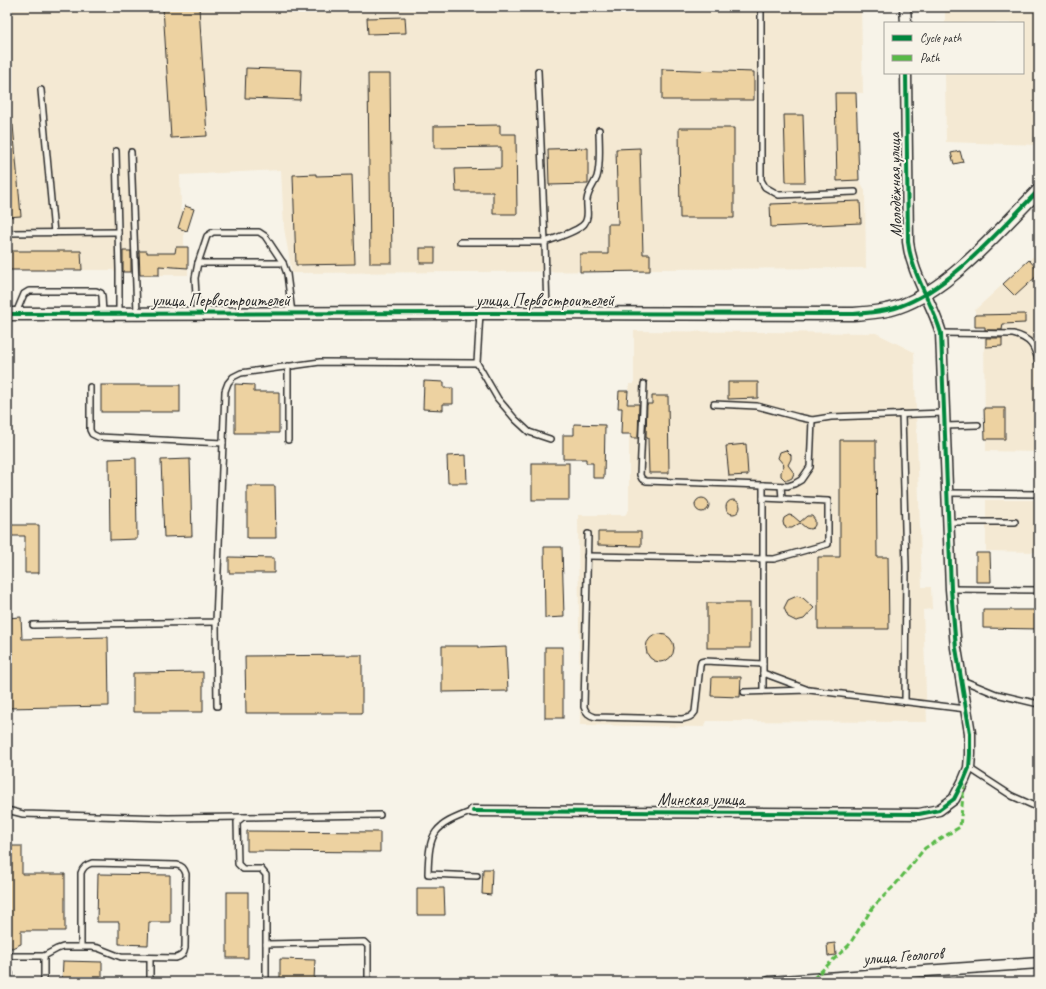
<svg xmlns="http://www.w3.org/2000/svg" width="1046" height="989" viewBox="0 0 1046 989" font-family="Caveat,sans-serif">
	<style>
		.built { fill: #f4e9d3 }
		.building { fill: #edd2a1; stroke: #2b2b2b }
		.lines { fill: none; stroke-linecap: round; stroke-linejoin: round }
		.service-casing { stroke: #2b2b2b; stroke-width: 8 }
		.minor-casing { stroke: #2b2b2b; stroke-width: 13 }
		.tertiary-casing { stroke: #2b2b2b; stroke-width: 15 }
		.path { stroke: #2b2b2b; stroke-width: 2; stroke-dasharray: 4 3; stroke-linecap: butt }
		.service { stroke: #f7f3e8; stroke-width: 5 }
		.minor { stroke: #f7f3e8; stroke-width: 10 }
		.tertiary { stroke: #f7f3e8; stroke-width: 12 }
		.quiet { stroke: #58b947; stroke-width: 3; stroke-dasharray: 6 3; stroke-linecap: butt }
		.cycleway-casing { stroke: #f7f3e8; stroke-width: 6 }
		.cycleway { stroke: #00873e; stroke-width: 4 }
		.labels { text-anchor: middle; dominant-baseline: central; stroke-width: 4; stroke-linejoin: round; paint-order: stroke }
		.street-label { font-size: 17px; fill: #2b2b2b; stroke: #f7f3e8 }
	</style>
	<rect width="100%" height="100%" fill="#f7f3e8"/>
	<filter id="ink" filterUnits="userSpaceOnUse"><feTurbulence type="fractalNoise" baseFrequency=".025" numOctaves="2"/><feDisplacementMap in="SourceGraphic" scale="8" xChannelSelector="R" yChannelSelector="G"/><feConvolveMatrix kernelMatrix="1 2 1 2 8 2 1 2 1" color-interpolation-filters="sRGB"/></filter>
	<g filter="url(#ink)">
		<g class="built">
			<polygon points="7,7 861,7 863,93 856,93 859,180 865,190 866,268 651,269 650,271 292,273 284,228 281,170 180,175 181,205 180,210 183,211 178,228 184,230 184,247 176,247 175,267 188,268 188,275 140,275 140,272 114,272 113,270 7,270"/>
			<polygon points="945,7 1039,7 1039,145 946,142 945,73 1023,73 1023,23 945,23"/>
			<polygon points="1039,251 1039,452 986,451 986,439 985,439 984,328 975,328 975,310"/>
			<polygon points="634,331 876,333 914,352 922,587 931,587 932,609 923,610 927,722 707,721 704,727 580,725 578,515 625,515 629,510 629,384 634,384"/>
			<polygon points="986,500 1039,500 1039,552 986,551"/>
		</g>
		<g class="building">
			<polygon points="163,7 199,7 207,136 171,138"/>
			<polygon points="405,17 406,33 368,34 367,18"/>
			<polygon points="246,68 301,70 300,100 245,98"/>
			<polygon points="662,69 754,72 754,100 662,100"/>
			<polygon points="368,74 390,74 392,263 370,263"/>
			<polygon points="835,93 856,93 859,180 837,181"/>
			<polygon points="784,115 803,115 805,182 786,182"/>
			<polygon points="7,125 13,125 21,216 7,217"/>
			<polygon points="500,125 500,134 516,134 517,214 493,214 493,192 456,192 455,169 501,168 501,147 434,148 434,126"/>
			<polygon points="679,128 734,128 734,218 680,218"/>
			<polygon points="588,148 588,184 549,185 548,149"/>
			<polygon points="640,148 643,254 650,254 650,271 580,272 580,254 608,254 608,224 618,224 616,149"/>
			<polygon points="960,151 963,162 954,164 951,153"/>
			<polygon points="316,174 316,176 352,175 355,264 296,265 293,175"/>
			<polygon points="860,201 861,223 771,227 770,204"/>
			<polygon points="185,206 194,209 187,231 178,228"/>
			<polygon points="176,247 188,247 188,268 159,266 159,275 140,275 139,251 147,251 147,253 175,253"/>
			<rect x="420" y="248" width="15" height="15"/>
			<polygon points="7,251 81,251 82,270 7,270"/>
			<rect x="123" y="251" width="8" height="21"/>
			<polygon points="1029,260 1039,271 1039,274 1015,296 1003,284"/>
			<polygon points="1025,314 1025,323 1003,324 1002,330 985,330 985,327 975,327 975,315"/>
			<polygon points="986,338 1002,338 1002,346 986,347"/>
			<polygon points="424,381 444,382 444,388 453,388 453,404 443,404 443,410 423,409"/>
			<polygon points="728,382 758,382 758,398 728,399"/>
			<polygon points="235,384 254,385 254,392 279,392 279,433 235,433"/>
			<rect x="101" y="385" width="79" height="27"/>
			<polygon points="619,391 628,391 627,404 639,404 638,438 631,438 631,434 621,434 622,408 618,408"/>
			<polygon points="652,396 668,396 669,473 649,473 648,438 646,438 647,404 652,404"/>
			<polygon points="984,408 1005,408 1005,439 985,439"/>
			<polygon points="574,424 605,425 604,478 593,478 593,463 586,463 586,459 563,459 563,435 574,435"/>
			<polygon points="840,440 876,440 877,557 888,557 889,629 818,629 818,557 840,557"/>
			<polygon points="746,444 748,475 729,476 726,446"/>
			<polygon points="786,450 791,455 791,459 788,465 794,473 792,478 788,480 785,480 781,476 781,472 784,465 778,458 780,452"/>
			<polygon points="466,455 467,483 448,483 447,456"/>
			<polygon points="136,458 137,539 110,540 109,459"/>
			<polygon points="190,459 192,536 164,537 161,460"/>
			<rect x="532" y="463" width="37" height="37"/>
			<polygon points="247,486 275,486 276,538 247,538"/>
			<circle cx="702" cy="505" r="7"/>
			<circle cx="733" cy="507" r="7"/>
			<polygon points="789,515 793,516 800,522 807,516 812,516 815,520 815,525 813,528 810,529 806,528 800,523 792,528 788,528 784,526 783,522 784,518"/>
			<polygon points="7,525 39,525 39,573 25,573 25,536 7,536"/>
			<polygon points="598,532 641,532 641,546 598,545"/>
			<polygon points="544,547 562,547 564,617 545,618"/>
			<polygon points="976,553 990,553 991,582 976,582"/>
			<polygon points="229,557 274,558 274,573 229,573"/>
			<polygon points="797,596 803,598 814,608 804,619 796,621 788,617 784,608 788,600"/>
			<rect x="707" y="603" width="43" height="45"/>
			<polygon points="983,610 1039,610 1039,629 983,628"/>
			<polygon points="21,617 22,639 108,637 109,706 7,708 7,618"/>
			<circle cx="660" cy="648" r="14"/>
			<polygon points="442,646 478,646 478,648 506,647 508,691 442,692"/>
			<rect x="545" y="647" width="18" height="71"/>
			<polygon points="362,655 362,713 246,713 245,656"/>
			<polygon points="203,672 203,712 133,712 133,673"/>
			<polygon points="712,677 741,677 740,697 711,696"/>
			<polygon points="247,831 380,832 380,852 247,851"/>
			<polygon points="7,846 22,846 22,874 65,874 65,931 21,931 21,944 12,948 7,947"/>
			<polygon points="483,869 492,869 491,895 482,894"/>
			<polygon points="98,874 170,875 170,922 149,922 148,945 119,944 119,922 97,922"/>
			<polygon points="417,888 444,888 445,915 417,915"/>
			<rect x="227" y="892" width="21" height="66"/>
			<polygon points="835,943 836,955 828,956 827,944"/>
			<polygon points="280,959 315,960 314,980 280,979"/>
			<polygon points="63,961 102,962 102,982 62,982"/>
		</g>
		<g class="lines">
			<defs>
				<g id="service">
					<polyline points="761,7 761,180 765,187 779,195 855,192"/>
					<polyline points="41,90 54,233"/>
					<polyline points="116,151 119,270 119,314"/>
					<polyline points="131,152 137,313"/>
					<polyline points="7,233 118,232"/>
					<polyline points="460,242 545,242 538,71"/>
					<polyline points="198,263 283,263"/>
					<path d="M547,312L545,242C555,238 577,232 584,224C590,217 586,208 587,200C588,191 594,185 597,177C601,163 599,145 599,130"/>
					<polyline points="16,313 24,294 29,291 96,291 101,293 102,296 103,313"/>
					<polyline points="197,313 195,278 198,263 207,236 213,232 259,232 265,236 283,263 287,274 292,313"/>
					<polyline points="480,313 477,363 498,399 515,419 529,432 550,439"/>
					<path d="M941,333L1013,334C1031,338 1035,347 1039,364"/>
					<polyline points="288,366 288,440"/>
					<polyline points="644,384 640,475 642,479 646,481 763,485 788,486 794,484 801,480 810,467 812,420"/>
					<polyline points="90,387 90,430 92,434 98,437 223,443"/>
					<polyline points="714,404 757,406 798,417 812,420 831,417 944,413"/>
					<polyline points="902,414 906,567 905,702"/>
					<polyline points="945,426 978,425"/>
					<polyline points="763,485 763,691"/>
					<polyline points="781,486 782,498"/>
					<polyline points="947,493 1039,494"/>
					<polyline points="948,522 1015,522"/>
					<path d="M588,534L584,707C586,713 589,715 595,717L682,719C688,718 692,717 695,712L700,666L701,662L705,661L763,664"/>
					<polyline points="587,556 774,559 828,544 828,501 763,498"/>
					<polyline points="951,589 1039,590"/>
					<polyline points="216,622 217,706"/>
					<polyline points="33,625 216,622 225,391 228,383 233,377 241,373 320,362 477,363"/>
					<polyline points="763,673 806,689"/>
					<polyline points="962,680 996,694 1039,704"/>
					<polyline points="744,692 809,690 966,709"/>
					<polyline points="969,768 1012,796 1039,808"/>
					<polyline points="7,810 23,814 168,818 243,817"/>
					<path d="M473,811C433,826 429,831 428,874L477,876"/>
					<polyline points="266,944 364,942 368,946 368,982"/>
					<path d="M7,956H44L57,949L63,947H92L98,948L121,957L176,958C182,956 184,954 185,948L186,874C184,868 182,866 177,865L92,863C86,865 83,867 81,873V947"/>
					<polyline points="44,956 44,982"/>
					<polyline points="150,982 150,958"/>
					<polyline points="266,982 266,875 261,869 243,869 238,864 237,822 243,817 380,815"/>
				</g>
				<g id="minor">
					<polyline points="905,7 906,23"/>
					<path d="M473,811L919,814L939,810L954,799L964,780L969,768L970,754V733L956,648L951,589L941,333C932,302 912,275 908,242L906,73"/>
					<polyline points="769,982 1039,963"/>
				</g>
				<path id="tertiary" d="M7,314L480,313L853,314C868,313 884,312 898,307C951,289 1000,229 1039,190"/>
			</defs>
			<use href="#service" class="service-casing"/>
			<use href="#minor" class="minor-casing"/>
			<use href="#tertiary" class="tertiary-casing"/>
			<polyline class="path" points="13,972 13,982"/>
			<use href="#service" class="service"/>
			<use href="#minor" class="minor"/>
			<use href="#tertiary" class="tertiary"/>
			<polyline class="quiet" points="813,979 849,945 873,907 895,885 925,848 960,827 964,785"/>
			<defs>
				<g id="cycleway">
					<path d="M7,314L480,313L853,314C868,313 884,312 898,307C951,289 1000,229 1039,190"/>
					<path d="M473,811L919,814L939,810L954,799L964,780L969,768L970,754V733L956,648L951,589L941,333C932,302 912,275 908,242L906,73"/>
				</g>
			</defs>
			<use href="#cycleway" class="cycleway-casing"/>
			<use href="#cycleway" class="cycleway"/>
		</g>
	</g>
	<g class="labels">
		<g class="street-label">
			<text transform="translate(895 185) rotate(-91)">Молодёжная улица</text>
			<text x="221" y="300">улица Первостроителей</text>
			<text x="545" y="300">улица Первостроителей</text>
			<text x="701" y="799">Минская улица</text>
			<text transform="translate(903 956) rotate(-4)">улица Геологов</text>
		</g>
	</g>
	<rect width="1046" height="989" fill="none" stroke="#f7f3e8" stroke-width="24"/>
	<rect x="12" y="12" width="1022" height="965" fill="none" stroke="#2b2b2b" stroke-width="1.5" filter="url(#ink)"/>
	<rect x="884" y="22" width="140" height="52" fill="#f7f3e8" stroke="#a5a39c"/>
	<rect x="892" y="35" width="20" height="6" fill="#00873e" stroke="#a5a39c"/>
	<text x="920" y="42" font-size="12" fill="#2b2b2b">Cycle path</text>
	<rect x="892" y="55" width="20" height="6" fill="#58b947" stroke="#a5a39c"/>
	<text x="920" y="62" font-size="12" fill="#2b2b2b">Path</text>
</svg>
